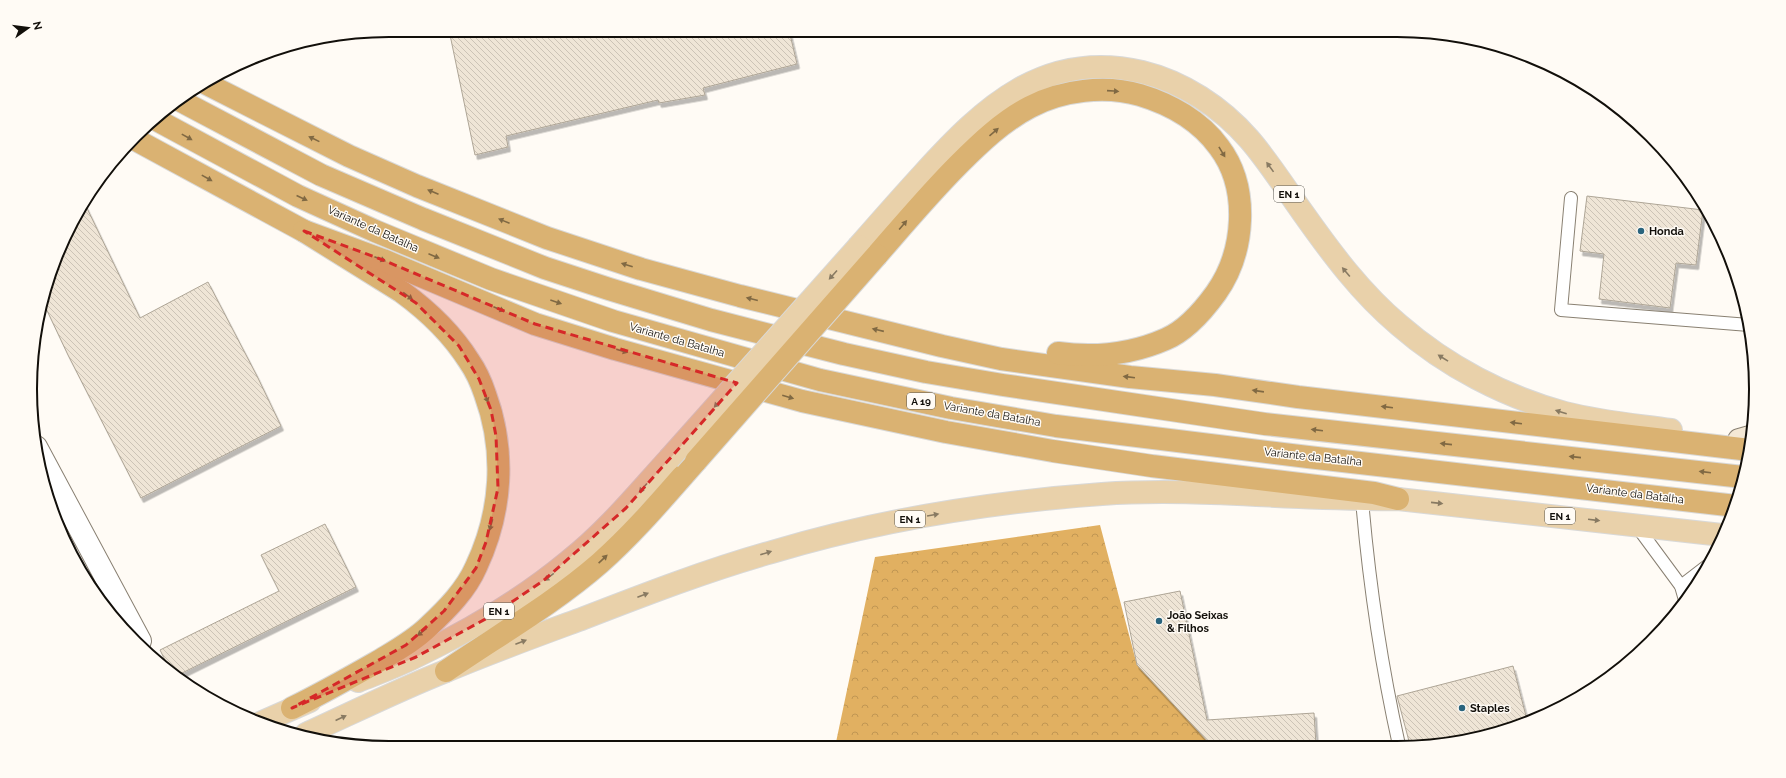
<svg xmlns="http://www.w3.org/2000/svg" width="1786" height="778" viewBox="0 0 1786 778" font-family="Raleway,sans-serif">
	<style>
		.forest { fill: url(#forest-crowns) }
		.building { fill: url(#building-back-hatch); stroke: #aea596; filter: url(#shadow) }
		.lines { fill: none; stroke-linecap: round; stroke-linejoin: round }
		.lane-casing { stroke: #898072; stroke-width: 14 }
		.street-casing { stroke: #898072; stroke-width: 24 }
		.secondary-casing { stroke: #898072; stroke-width: 24 }
		.primary-casing { stroke: #d9d9d8; stroke-width: 24 }
		.highway-casing { stroke: #d9d9d8; stroke-width: 24 }
		.lane { stroke: #fff; stroke-width: 12 }
		.street { stroke: #fff; stroke-width: 22 }
		.secondary { stroke: #f4e8d5; stroke-width: 22 }
		.primary { stroke: #e9d1aa; stroke-width: 22 }
		.highway { stroke: #dab272; stroke-width: 22 }
		.primary-bridge-casing { stroke: #d9d9d8; stroke-width: 24; stroke-linecap: butt }
		.highway-bridge-casing { stroke: #d9d9d8; stroke-width: 24; stroke-linecap: butt }
		.primary-bridge { stroke: #e9d1aa; stroke-width: 22 }
		.highway-bridge { stroke: #dab272; stroke-width: 22 }
		.oneway { fill: #806943 }
		.oneway2 { fill: #887a62 }
		.marked { fill: #d62828; fill-opacity: 0.2; stroke: #d62828; stroke-width: 3; stroke-dasharray: 8 5; stroke-linejoin: round }
		.poi-dot { fill: #2a647d; stroke: #fffbf5; stroke-width: 1.5 }
		.labels { text-anchor: middle; dominant-baseline: central; stroke-width: 3; stroke-linejoin: round; paint-order: stroke }
		.shield { fill: #fffbf5; stroke: #595650; stroke-width: 1 }
		.shield-label { font-size: 10px; font-weight: bold; fill: #120f0a }
		.street-label { font-size: 11px; fill: #120f0a; stroke: #fffbf5 }
		.poi-label { font-size: 11px; font-weight: bold; fill: #120f0a; stroke: #fffbf5; text-anchor: start }
		.rim { fill: none; stroke: #120f0a; stroke-width: 2 }
	</style>
	<defs>
		<pattern id="forest-crowns" width="20" height="18" patternUnits="userSpaceOnUse"><rect width="20" height="18" fill="#e1b061"/><path d="M2 6a3 3 0 1 1 6 0M12 15a3 3 0 1 1 6 0" fill="none" stroke="#c09653"/></pattern>
		<pattern id="building-back-hatch" width="6" height="6" patternUnits="userSpaceOnUse"><rect width="6" height="6" fill="#efe5d6"/><path d="M-1 5l2 2M0 0l6 6M5-1l2 2" fill="none" stroke="#ccc3b6"/></pattern>
		<filter id="shadow"><feDropShadow dx="2.5" dy="4.5" stdDeviation="0" flood-color="#0004"/></filter>
	</defs>
	<rect width="100%" height="100%" fill="#fffbf5"/>
	<polygon class="forest" points="1100,525 1137,665 1209,742 1209,746 835,747 875,557"/>
	<g class="building">
		<polygon points="449,30 789,30 797,64 703,88 705,95 659,103 658,100 506,136 508,147 475,155"/>
		<polygon points="1587,196 1703,210 1696,265 1676,263 1670,308 1599,299 1604,254 1580,251"/>
		<polygon points="84,202 140,318 208,282 257,376 281,426 141,498 68,355 43,302 78,209"/>
		<polygon points="325,524 356,587 176,676 171,672 160,650 279,591 261,555"/>
		<polygon points="1180,591 1207,720 1314,713 1316,745 1212,746 1137,665 1124,602"/>
		<polygon points="1513,666 1527,720 1444,745 1410,745 1397,696"/>
	</g>
	<g class="lines">
		<defs>
			<g id="lane">
				<polyline points="1571,198 1561,310 1749,325"/>
				<path d="M1362,500C1369,582 1381,664 1399,745"/>
				<polyline points="1636,525 1681,586 1685,600"/>
				<polyline points="1681,586 1707,566"/>
			</g>
			<polyline id="street" points="36,447 140,641 139,642"/>
			<polyline id="secondary" points="1739,440 1753,436"/>
			<g id="primary">
				<path d="M859,246C880,222 902,197 924,173C984,107 1045,49 1142,72C1183,82 1221,107 1249,139C1269,162 1285,188 1303,213C1332,254 1361,293 1399,325C1446,366 1505,397 1565,413C1600,422 1636,425 1671,430"/>
				<path d="M358,681C378,673 398,666 417,656C471,630 523,599 569,561C607,531 637,494 669,459"/>
				<polyline points="260,723 310,701"/>
				<path d="M306,734C352,713 398,690 446,671C491,652 538,635 584,618C646,594 708,570 772,552C879,520 991,502 1102,494C1201,487 1299,501 1398,499L1722,535"/>
			</g>
			<g id="highway">
				<polyline points="203,82 349,156 417,186 547,238 641,269 740,296 942,346 1001,359 1130,377 1215,385 1298,397 1750,450"/>
				<polyline points="179,100 321,175 423,219 545,268 609,289 711,320 844,354 926,372 1003,385 1265,424 1743,477"/>
				<polyline points="153,118 298,196 375,231 491,279 613,321 820,380 951,408 1056,426 1308,457 1736,506"/>
				<path d="M136,140L304,231L402,292C428,311 452,334 469,361C476,371 481,382 485,394C506,451 502,512 476,567C466,590 447,609 429,626C414,641 395,651 377,662C349,678 321,694 292,708"/>
				<polyline points="304,231 383,260 535,324 615,349 802,401 946,432 1053,451 1152,466 1374,493 1398,499"/>
				<path d="M877,255C904,224 930,193 959,164C980,143 1003,121 1030,107C1062,90 1105,85 1140,95C1170,104 1200,121 1219,147C1250,188 1245,252 1216,293C1203,311 1187,330 1166,339C1132,354 1095,358 1058,353"/>
				<path d="M446,671C497,636 553,604 600,563C635,532 665,496 696,461"/>
			</g>
		</defs>
		<use href="#lane" class="lane-casing"/>
		<use href="#street" class="street-casing"/>
		<use href="#secondary" class="secondary-casing"/>
		<use href="#primary" class="primary-casing"/>
		<use href="#highway" class="highway-casing"/>
		<use href="#lane" class="lane"/>
		<use href="#street" class="street"/>
		<use href="#secondary" class="secondary"/>
		<use href="#primary" class="primary"/>
		<use href="#highway" class="highway"/>
		<defs>
			<polyline id="primary-bridge" points="669,459 859,246"/>
			<polyline id="highway-bridge" points="696,461 877,255"/>
		</defs>
		<use href="#primary-bridge" class="primary-bridge-casing"/>
		<use href="#highway-bridge" class="highway-bridge-casing"/>
		<use href="#primary-bridge" class="primary-bridge"/>
		<use href="#highway-bridge" class="highway-bridge"/>
	</g>
	<defs><path id="oneway-solid" d="M-6-.8H1V-3.2L6.5 0L1 3.2V.8H-6Z"/></defs>
	<g class="oneway">
		<use href="#oneway-solid" transform="translate(1113 91) rotate(4)"/>
		<use href="#oneway-solid" transform="translate(994 132) rotate(-41)"/>
		<use href="#oneway-solid" transform="translate(187 137) rotate(29)"/>
		<use href="#oneway-solid" transform="translate(314 139) rotate(-154)"/>
		<use href="#oneway-solid" transform="translate(1222 152) rotate(59)"/>
		<use href="#oneway-solid" transform="translate(207 178) rotate(29)"/>
		<use href="#oneway-solid" transform="translate(433 192) rotate(-157)"/>
		<use href="#oneway-solid" transform="translate(302 198) rotate(25)"/>
		<use href="#oneway-solid" transform="translate(504 221) rotate(-158)"/>
		<use href="#oneway-solid" transform="translate(903 225) rotate(-50)"/>
		<use href="#oneway-solid" transform="translate(434 256) rotate(23)"/>
		<use href="#oneway-solid" transform="translate(380 259) rotate(21)"/>
		<use href="#oneway-solid" transform="translate(627 265) rotate(-162)"/>
		<use href="#oneway-solid" transform="translate(408 296) rotate(37)"/>
		<use href="#oneway-solid" transform="translate(752 299) rotate(-166)"/>
		<use href="#oneway-solid" transform="translate(556 302) rotate(19)"/>
		<use href="#oneway-solid" transform="translate(499 309) rotate(23)"/>
		<use href="#oneway-solid" transform="translate(878 330) rotate(-167)"/>
		<use href="#oneway-solid" transform="translate(622 351) rotate(16)"/>
		<use href="#oneway-solid" transform="translate(1129 377) rotate(-173)"/>
		<use href="#oneway-solid" transform="translate(1258 391) rotate(-172)"/>
		<use href="#oneway-solid" transform="translate(486 397) rotate(70)"/>
		<use href="#oneway-solid" transform="translate(788 397) rotate(16)"/>
		<use href="#oneway-solid" transform="translate(1387 407) rotate(-173)"/>
		<use href="#oneway-solid" transform="translate(1516 423) rotate(-173)"/>
		<use href="#oneway-solid" transform="translate(1317 430) rotate(-173)"/>
		<use href="#oneway-solid" transform="translate(1446 444) rotate(-174)"/>
		<use href="#oneway-solid" transform="translate(1575 457) rotate(-174)"/>
		<use href="#oneway-solid" transform="translate(1705 472) rotate(-173)"/>
		<use href="#oneway-solid" transform="translate(491 525) rotate(106)"/>
		<use href="#oneway-solid" transform="translate(603 559) rotate(-43)"/>
		<use href="#oneway-solid" transform="translate(422 632) rotate(142)"/>
	</g>
	<g class="oneway2">
		<use href="#oneway-solid" transform="translate(1270 167) rotate(-126)"/>
		<use href="#oneway-solid" transform="translate(1346 272) rotate(-130)"/>
		<use href="#oneway-solid" transform="translate(833 275) rotate(132)"/>
		<use href="#oneway-solid" transform="translate(1443 358) rotate(-148)"/>
		<use href="#oneway-solid" transform="translate(718 403) rotate(132)"/>
		<use href="#oneway-solid" transform="translate(1561 412) rotate(-163)"/>
		<use href="#oneway-solid" transform="translate(643 488) rotate(131)"/>
		<use href="#oneway-solid" transform="translate(1437 503) rotate(6)"/>
		<use href="#oneway-solid" transform="translate(933 515) rotate(-10)"/>
		<use href="#oneway-solid" transform="translate(1594 520) rotate(7)"/>
		<use href="#oneway-solid" transform="translate(766 553) rotate(-17)"/>
		<use href="#oneway-solid" transform="translate(549 577) rotate(143)"/>
		<use href="#oneway-solid" transform="translate(643 595) rotate(-21)"/>
		<use href="#oneway-solid" transform="translate(521 642) rotate(-21)"/>
		<use href="#oneway-solid" transform="translate(341 718) rotate(-25)"/>
	</g>
	<path class="marked" d="M304,231L383,260L535,324L737,383L626,508L543,581L491,616L416,657L292,708L406,645L444,611L476,568L486,542L498,488L496,436L491,410L479,379L459,346L416,303Z"/>
	<g class="poi-dot">
		<circle cx="1641" cy="231" r="4"/>
		<circle cx="1159" cy="621" r="4"/>
		<circle cx="1462" cy="708" r="4"/>
	</g>
	<g class="labels">
		<g class="shield">
			<rect x="1274" y="186" width="30" height="16" rx="3"/>
			<rect x="907" y="393" width="28" height="16" rx="3"/>
			<rect x="1545" y="508" width="30" height="16" rx="3"/>
			<rect x="895" y="511" width="30" height="16" rx="3"/>
			<rect x="484" y="603" width="30" height="16" rx="3"/>
		</g>
		<g class="shield-label">
			<text x="1289" y="194">EN 1</text>
			<text x="921" y="401">A 19</text>
			<text x="1560" y="516">EN 1</text>
			<text x="910" y="519">EN 1</text>
			<text x="499" y="611">EN 1</text>
		</g>
		<g class="street-label">
			<text transform="translate(373 229) rotate(24)">Variante da Batalha</text>
			<text transform="translate(677 340) rotate(16)">Variante da Batalha</text>
			<text transform="translate(992 414) rotate(10)">Variante da Batalha</text>
			<text transform="translate(1313 457) rotate(6)">Variante da Batalha</text>
			<text transform="translate(1635 494) rotate(7)">Variante da Batalha</text>
		</g>
		<g class="poi-label">
			<text x="1649" y="231">Honda</text>
			<text x="1167" y="615">João Seixas<tspan x="1167" dy="13">&amp; Filhos</tspan></text>
			<text x="1470" y="708">Staples</text>
		</g>
	</g>
	<path d="M0 0H1786V778H0ZM389 37H1397A352 352 0 0 1 1749 389V389A352 352 0 0 1 1397 741H389A352 352 0 0 1 37 389V389A352 352 0 0 1 389 37Z" fill="#fffbf5" fill-rule="evenodd"/>
	<path class="rim" d="M389 37H1397A352 352 0 0 1 1749 389V389A352 352 0 0 1 1397 741H389A352 352 0 0 1 37 389V389A352 352 0 0 1 389 37Z"/>
	<g transform="translate(28 28) rotate(76)" stroke="#fffbf5" stroke-width="3" paint-order="stroke">
	<path d="M0-3L7 15L0 10L-7 15Z" fill="#120f0a"/>
	<text y="-6" font-size="11" font-weight="bold" text-anchor="middle" fill="#120f0a">N</text>
	</g>
</svg>
